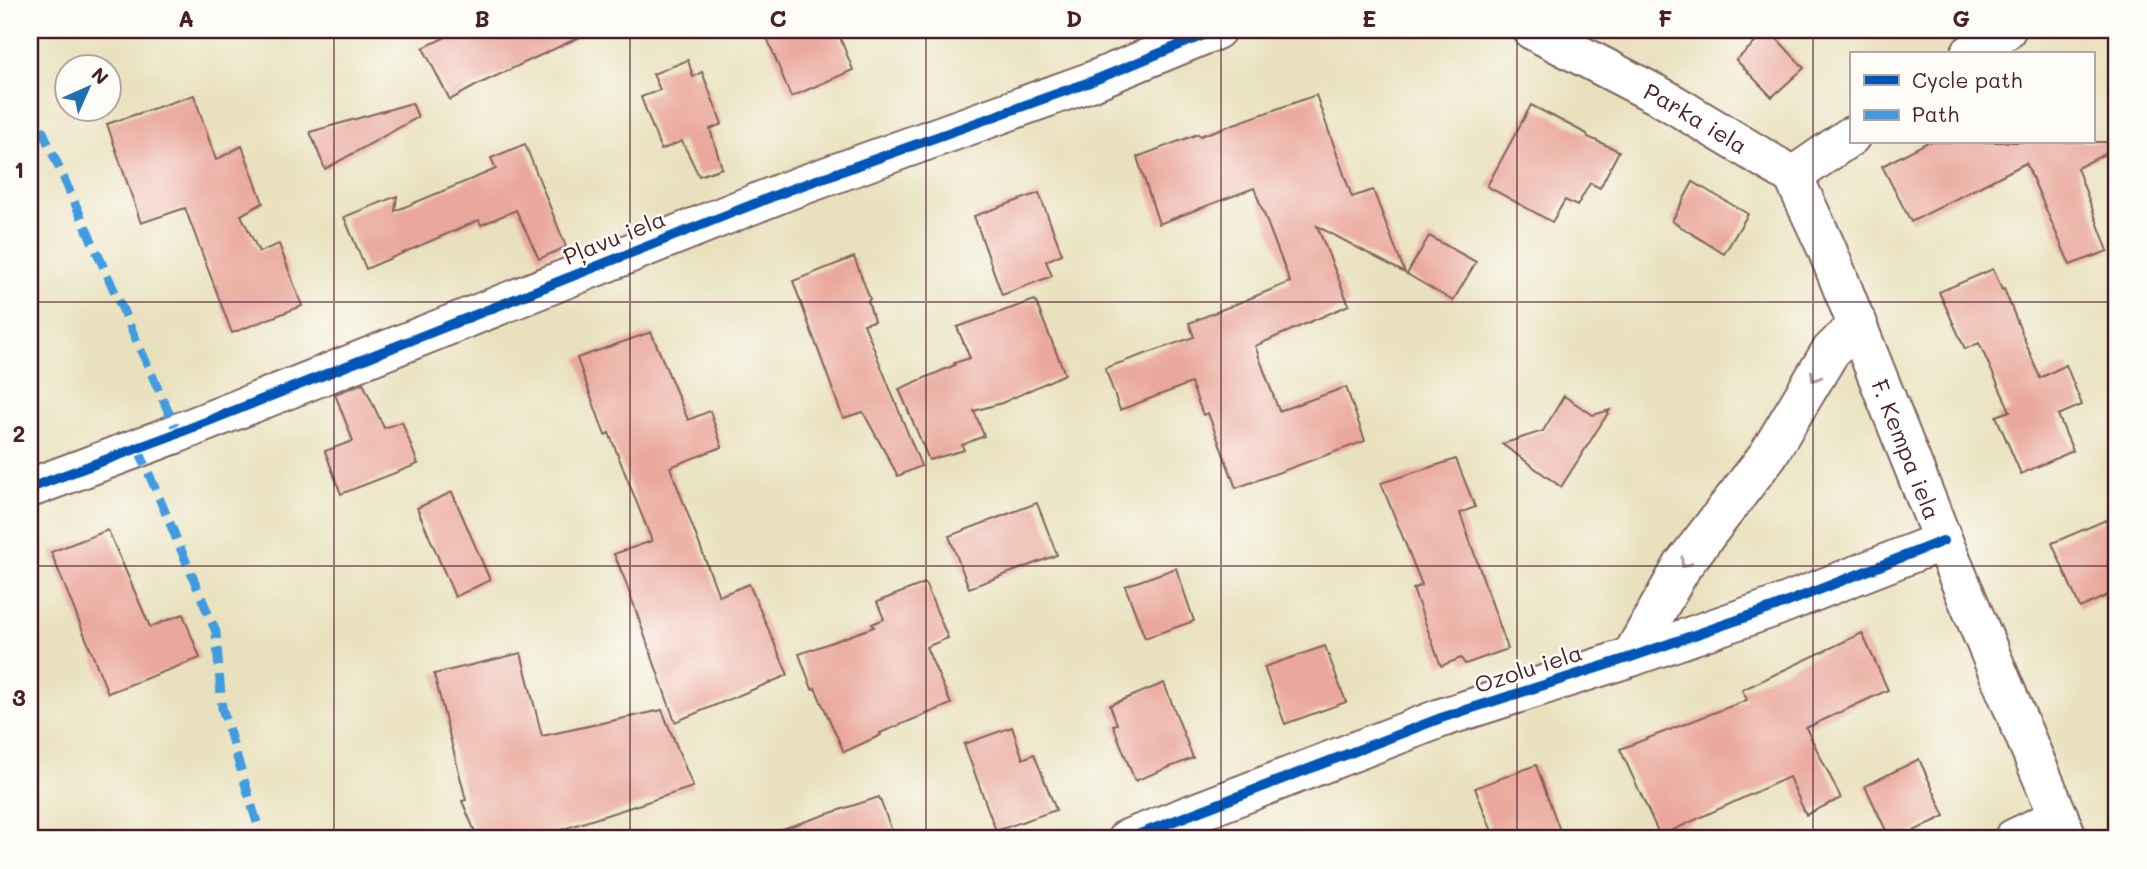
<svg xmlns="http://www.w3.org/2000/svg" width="2147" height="869" viewBox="0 0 2147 869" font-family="Mali,sans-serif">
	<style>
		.building { fill: #eaa89c }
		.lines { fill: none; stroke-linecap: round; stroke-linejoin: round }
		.minor-casing { stroke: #82635e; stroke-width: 42 }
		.minor { stroke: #fff; stroke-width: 38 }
		.quiet { stroke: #409be1; stroke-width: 9; stroke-dasharray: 18 9; stroke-linecap: butt }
		.cycleway-casing { stroke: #fdfcf7; stroke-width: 15 }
		.cycleway { stroke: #0057b8; stroke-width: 10 }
		.oneway { stroke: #ae9aa0 }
		.grid { fill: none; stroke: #4a1f2b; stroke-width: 2; stroke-opacity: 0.55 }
		.labels { text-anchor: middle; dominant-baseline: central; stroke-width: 5; stroke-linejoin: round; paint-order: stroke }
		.street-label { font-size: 23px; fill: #4a1f2b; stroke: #fdfcf7 }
		.neatline { fill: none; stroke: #4a1f2b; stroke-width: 2.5 }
		.grid-label { font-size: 23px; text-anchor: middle; font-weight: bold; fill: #4a1f2b }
	</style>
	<rect width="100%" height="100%" fill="#fdfcf7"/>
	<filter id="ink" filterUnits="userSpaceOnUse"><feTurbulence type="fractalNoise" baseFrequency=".0143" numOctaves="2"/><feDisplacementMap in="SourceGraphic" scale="14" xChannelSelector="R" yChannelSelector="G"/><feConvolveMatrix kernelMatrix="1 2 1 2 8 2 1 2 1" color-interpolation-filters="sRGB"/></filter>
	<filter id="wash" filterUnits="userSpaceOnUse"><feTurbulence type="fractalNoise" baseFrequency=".00686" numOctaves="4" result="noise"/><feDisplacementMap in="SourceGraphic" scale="28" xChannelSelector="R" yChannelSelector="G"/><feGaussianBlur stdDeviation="1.57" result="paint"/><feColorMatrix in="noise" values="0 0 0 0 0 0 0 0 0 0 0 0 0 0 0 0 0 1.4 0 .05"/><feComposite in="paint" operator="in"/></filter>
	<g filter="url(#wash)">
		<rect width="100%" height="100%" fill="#e9e1bd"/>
		<g id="blocks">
			<g class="building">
				<polygon points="460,30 595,30 479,84 450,100 423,48"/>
				<polygon points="764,30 837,30 853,70 791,97"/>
				<polygon points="1769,30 1804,68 1772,97 1736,60"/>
				<polygon points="688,60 693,77 702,72 722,124 710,129 722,168 699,176 682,141 661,150 641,97 660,90 653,74"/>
				<polygon points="194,95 216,160 242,146 263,203 241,215 259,252 279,244 302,306 232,333 185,208 141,223 107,124"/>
				<polygon points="1316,95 1352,197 1373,190 1405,273 1317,226 1349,305 1255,346 1279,411 1346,387 1365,441 1236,488 1208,413 1203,415 1191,383 1120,410 1105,368 1194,337 1189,323 1290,282 1254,188 1159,224 1137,157 1198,134 1200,136"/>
				<polygon points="412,103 418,117 325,169 310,132"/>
				<polygon points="1531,105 1587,134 1588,137 1619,151 1600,188 1590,183 1577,206 1565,200 1552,222 1487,186"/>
				<polygon points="1928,142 2117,142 2117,148 2077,168 2108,251 2070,265 2026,163 1911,222 1882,166"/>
				<polygon points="525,144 566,247 539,259 516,210 481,225 479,220 366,269 344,217 397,196 395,211 496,169 491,158"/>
				<polygon points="1693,182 1748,214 1724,254 1672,221"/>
				<polygon points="1039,193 1062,254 1046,261 1052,276 1002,295 974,216"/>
				<polygon points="1429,236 1476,262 1453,301 1407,274"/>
				<polygon points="854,257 870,299 868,301 874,321 864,324 921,466 898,476 863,412 843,418 793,281"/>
				<polygon points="1993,269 2002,290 2004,289 2040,378 2066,365 2082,405 2058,415 2073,451 2021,474 1996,416 2010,411 1979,343 1965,349 1939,292"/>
				<polygon points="1035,300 1065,374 1002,403 974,411 984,436 962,445 964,450 929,460 899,389 955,365 954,363 970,358 957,327"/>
				<polygon points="651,332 688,420 710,411 722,447 670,467 719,596 749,584 788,675 675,722 625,580 614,554 652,541 609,433 605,435 577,358"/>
				<polygon points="363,383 384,428 402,422 418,464 341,494 325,451 353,441 335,394"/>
				<polygon points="1564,396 1593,415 1610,410 1561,487 1502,444 1543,431"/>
				<polygon points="1456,459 1475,507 1460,513 1508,649 1465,664 1461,658 1441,666 1413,589 1422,585 1381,483"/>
				<polygon points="452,492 490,580 455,597 417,508"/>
				<polygon points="1037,503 1057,555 969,588 949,536"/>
				<polygon points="2106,520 2117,544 2117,591 2080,608 2052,543"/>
				<polygon points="108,530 150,627 183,614 200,658 108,693 51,552"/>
				<polygon points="1176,568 1194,621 1145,638 1125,586"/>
				<polygon points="925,583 948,638 926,647 951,704 880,733 881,735 844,752 815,688 812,689 799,654 874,627 872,624 884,619 877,602"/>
				<polygon points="1862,633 1888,690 1806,728 1841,798 1806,815 1789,777 1660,836 1620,749 1747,700 1742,690"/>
				<polygon points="1325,646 1346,702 1285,724 1264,667"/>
				<polygon points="521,653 542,736 662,710 693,787 533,839 478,839 462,801 466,800 434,674"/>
				<polygon points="1164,683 1193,758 1135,781 1113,725 1117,724 1110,705"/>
				<polygon points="1012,727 1023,759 1034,754 1056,810 996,831 964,744"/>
				<polygon points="1919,759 1945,816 1897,839 1890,839 1865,786"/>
				<polygon points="1536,765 1563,839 1495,839 1475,788"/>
				<polygon points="879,797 895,839 774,839 773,832"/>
			</g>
		</g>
	</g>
	<g filter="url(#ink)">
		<use href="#blocks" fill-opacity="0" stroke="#82635e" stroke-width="2"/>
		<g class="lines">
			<defs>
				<g id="minor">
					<path id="s1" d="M1532,30L1665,99L1793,176"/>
					<polyline points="1970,54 2006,30"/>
					<path id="s2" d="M1793,176L1826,247L1943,541L2068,839"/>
					<polyline points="1793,176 1851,136"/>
					<polyline points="30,488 178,433 789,190 1090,82 1216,30"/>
					<polyline points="1631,657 1683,565 1768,455 1830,352 1858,324"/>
					<polyline points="1127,839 1441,718 1631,657 1775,607 1943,541"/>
					<polyline points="2013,839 2059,817"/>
				</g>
			</defs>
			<use href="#minor" class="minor-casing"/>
			<use href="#minor" class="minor"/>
			<g class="quiet">
				<polyline points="30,103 178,433"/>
				<polyline points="138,448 216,632 222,708 262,839"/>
			</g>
			<defs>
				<g id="cycleway">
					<polyline points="30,488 178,433 789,190 1090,82 1216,30"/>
					<polyline points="1127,839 1441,718 1631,657 1775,607 1943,541"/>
				</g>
			</defs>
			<use href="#cycleway" class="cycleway-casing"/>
			<use href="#cycleway" class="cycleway"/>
		</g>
		<defs><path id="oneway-chevron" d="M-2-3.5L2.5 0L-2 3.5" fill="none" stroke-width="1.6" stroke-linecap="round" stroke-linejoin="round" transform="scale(1.75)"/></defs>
		<g class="oneway">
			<use href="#oneway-chevron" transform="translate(1815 377) rotate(121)"/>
			<use href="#oneway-chevron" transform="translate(1685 563) rotate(125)"/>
		</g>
	</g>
	<path class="grid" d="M334,30V839M630,30V839M926,30V839M1221,30V839M1517,30V839M1813,30V839M30,302H2117M30,566H2117"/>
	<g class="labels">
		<g class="street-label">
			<text stroke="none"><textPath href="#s1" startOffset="186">Parka iela</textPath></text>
			<text transform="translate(614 237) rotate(-22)">Pļavu iela</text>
			<text stroke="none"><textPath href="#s2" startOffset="296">F. Kempa iela</textPath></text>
			<text transform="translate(1528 668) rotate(-18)">Ozolu iela</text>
		</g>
	</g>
	<rect width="2147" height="869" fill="none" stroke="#fdfcf7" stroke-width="77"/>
	<rect x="1850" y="52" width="245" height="91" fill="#fdfcf7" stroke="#b5a4a5" stroke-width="2"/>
	<rect x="1864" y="75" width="35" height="10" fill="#0057b8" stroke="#b5a4a5" stroke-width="2"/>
	<text x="1912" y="88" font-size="21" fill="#4a1f2b">Cycle path</text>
	<rect x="1864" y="110" width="35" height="10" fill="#409be1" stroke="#b5a4a5" stroke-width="2"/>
	<text x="1912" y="122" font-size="21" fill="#4a1f2b">Path</text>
	<g transform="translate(88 88) rotate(45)"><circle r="33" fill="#fdfcf7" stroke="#b5a4a5" stroke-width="2"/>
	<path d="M0-5L12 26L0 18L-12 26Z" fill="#1f6fb2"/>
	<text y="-10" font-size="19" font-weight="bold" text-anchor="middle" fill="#4a1f2b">N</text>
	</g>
	<rect x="38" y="38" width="2070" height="792" class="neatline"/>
	<g class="grid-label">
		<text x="186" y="27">A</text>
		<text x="482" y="27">B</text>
		<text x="778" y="27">C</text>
		<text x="1074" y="27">D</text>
		<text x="1369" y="27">E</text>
		<text x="1665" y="27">F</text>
		<text x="1961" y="27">G</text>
		<text x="19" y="178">1</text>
		<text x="19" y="442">2</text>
		<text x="19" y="706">3</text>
	</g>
</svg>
